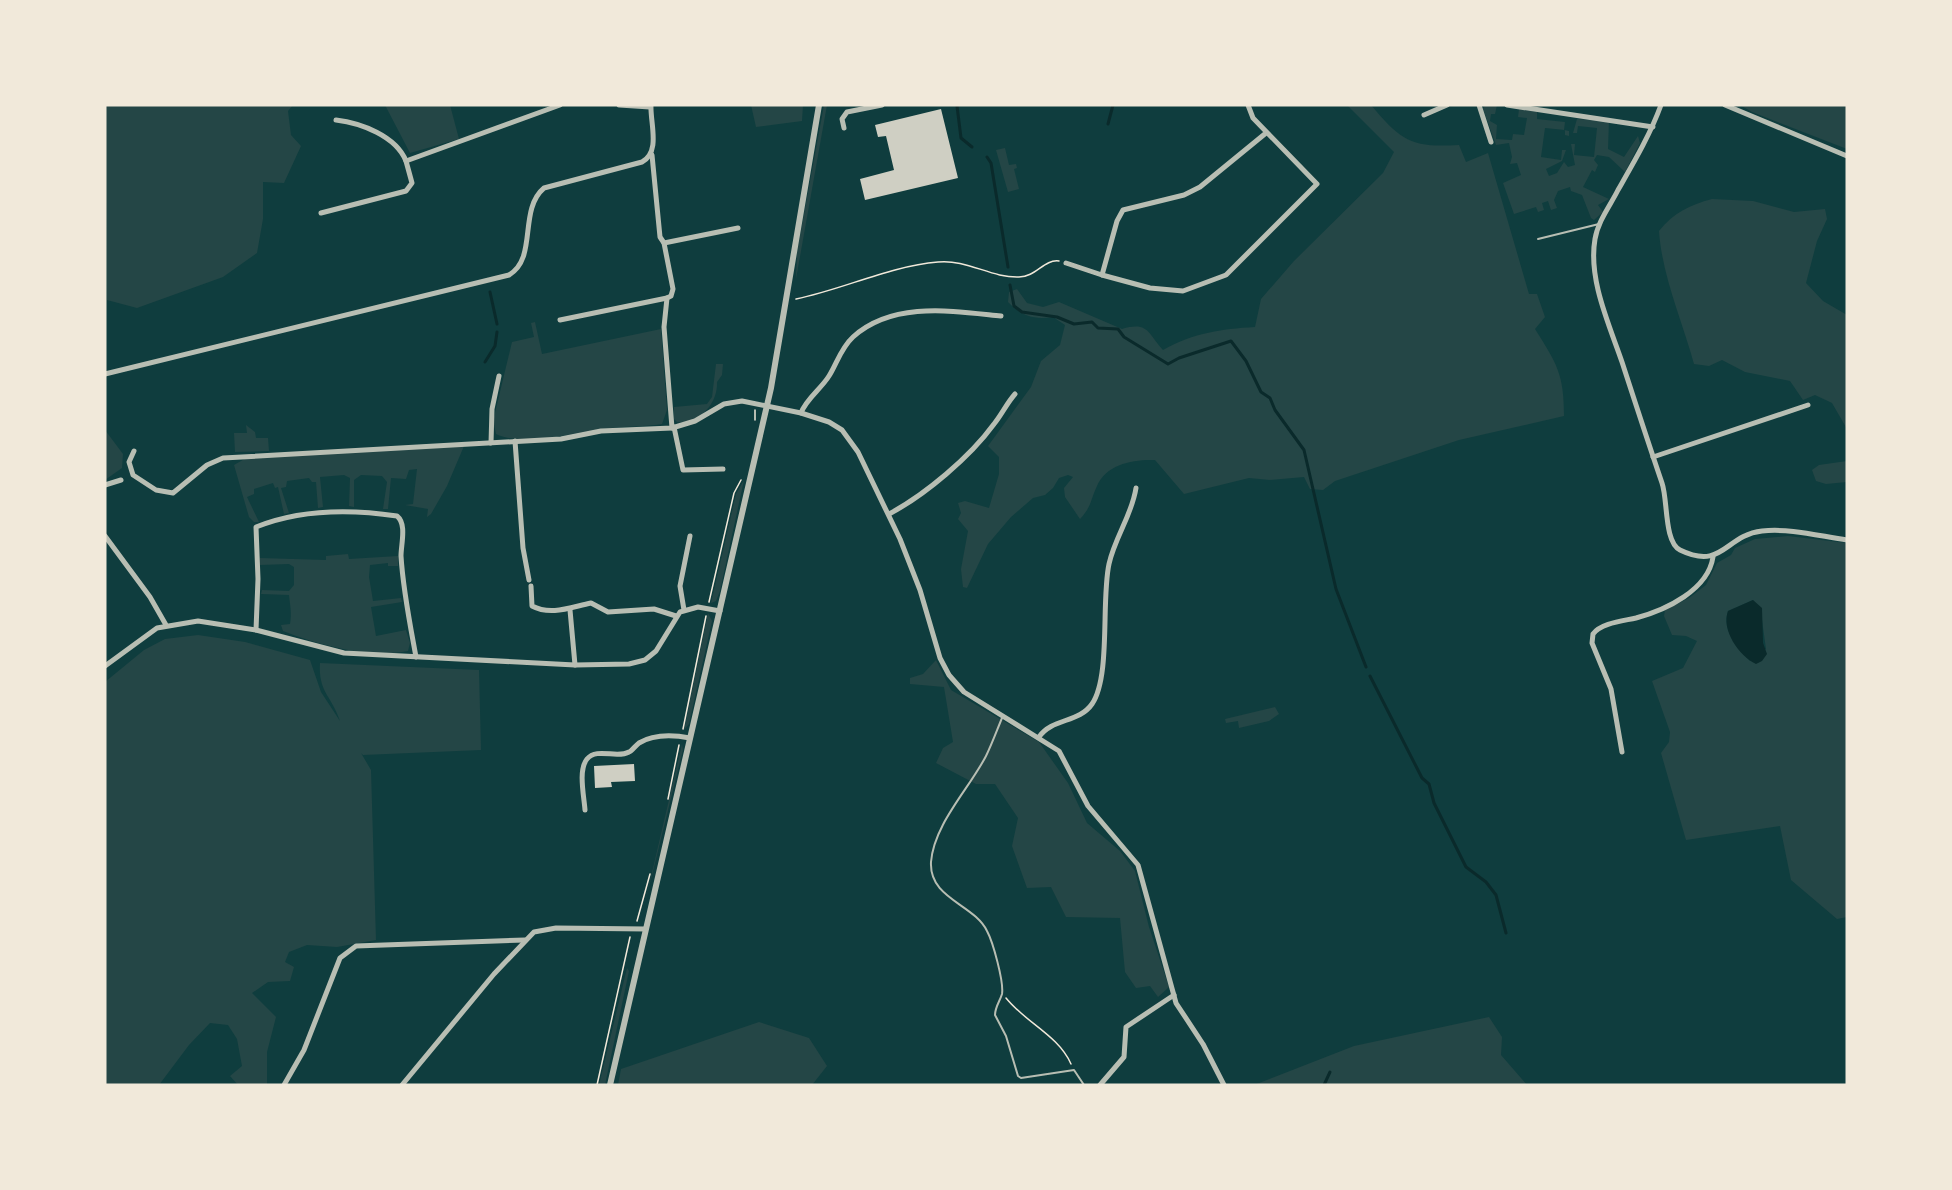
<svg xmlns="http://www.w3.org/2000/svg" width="1952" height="1190" viewBox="0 0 1952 1190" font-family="'Titillium Web',sans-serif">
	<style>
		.green { fill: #244646; fill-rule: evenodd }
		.water { fill: #0a2a2b }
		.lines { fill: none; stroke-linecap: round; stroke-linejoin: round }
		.stream { stroke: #0a2a2b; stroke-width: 3 }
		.building { fill: #cfcfc3 }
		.path { stroke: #f1e9da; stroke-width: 1.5 }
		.service { stroke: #b8beb3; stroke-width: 2 }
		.minor { stroke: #b8beb3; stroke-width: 5 }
		.tertiary { stroke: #b8beb3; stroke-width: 6 }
	</style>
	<rect width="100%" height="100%" fill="#0f3d3e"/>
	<g class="green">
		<polygon points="105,105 293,105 288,111 291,135 301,146 284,183 263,182 263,219 257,253 223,277 137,308 107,300"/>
		<polygon points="385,105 450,105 459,139 410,153"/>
		<polygon points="751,105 803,105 802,121 756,127"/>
		<polygon points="824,105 827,105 796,279 797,252"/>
		<path d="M1347,105H1371C1401,141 1412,148 1459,145L1466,162L1488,153L1529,294H1537L1545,317L1535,329C1557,364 1564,374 1564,416L1459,440L1335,481L1323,490L1310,489L1304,477L1270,480L1249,478L1184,494L1155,460C1134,459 1106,464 1097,486C1090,501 1092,506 1080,519L1065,497L1064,488L1073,477L1068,475L1059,478L1053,488L1045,495L1033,498L1011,517L988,544L967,588L963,587L961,569L968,531L958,519L961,513L958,503L965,501L989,508L999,474V457L988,446L1031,387L1041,361L1060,345L1065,325L1053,317C1033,320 1022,316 1008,302L1009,292L1017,289L1027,303L1043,307L1059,302L1122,329C1149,321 1148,334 1163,350C1193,333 1221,329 1255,327L1261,299L1294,261L1383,173L1394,152Z"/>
		<polygon points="1497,105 1495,114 1491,114 1490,121 1497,125 1496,139 1512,140 1513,134 1524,135 1527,118 1518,117 1519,109 1537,112 1537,119 1565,122 1564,130 1569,131 1569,136 1565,135 1565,130 1545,128 1541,157 1561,160 1562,150 1566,150 1562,161 1546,169 1549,176 1557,173 1564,162 1568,167 1575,165 1571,144 1575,144 1574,155 1594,157 1597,128 1578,126 1577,133 1573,133 1577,119 1609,121 1608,149 1624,157 1638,136 1640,143 1625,172 1609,157 1597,155 1594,160 1598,165 1595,172 1592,170 1583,187 1609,199 1598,205 1603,212 1594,220 1591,218 1582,195 1571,191 1570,187 1558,191 1554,200 1557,208 1551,210 1548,201 1542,203 1544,210 1538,212 1536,207 1514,214 1503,183 1521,175 1517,163 1510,164 1512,157 1509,143 1496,145 1483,109 1485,105"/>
		<polygon points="1740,105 1847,105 1847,149 1752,112"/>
		<polygon points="1005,148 1009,165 1016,164 1017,168 1014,169 1019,189 1008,192 996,150"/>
		<path d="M1712,199L1753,201L1794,212L1825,209L1827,219L1817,241L1806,283L1823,301L1847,315V429L1832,403L1815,395L1803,400L1790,381L1745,372L1722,360L1709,366L1694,364C1682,320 1662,276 1659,231C1673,213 1690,205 1712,199Z"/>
		<path d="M535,322L542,354L661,329L667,410L662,424C645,427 628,426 611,428C578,431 526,448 496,434L493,421L512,342L534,337L531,323Z"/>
		<path d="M716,364H723L722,375L717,382C718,403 700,424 677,422L674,419V407L707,404L712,397Z"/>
		<polygon points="246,425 255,432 256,438 268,438 269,451 235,452 234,433 247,433"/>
		<polygon points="105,430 123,454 122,468 105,480"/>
		<polygon points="464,446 447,486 431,514 427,517 428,509 405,505 413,504 417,469 409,470 406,479 391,478 388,509 383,509 387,482 382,476 361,475 354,480 354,507 349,506 350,478 344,475 320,477 323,507 318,508 316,482 312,482 309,478 287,481 286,487 281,488 289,513 284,514 278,487 275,488 273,483 254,489 254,494 247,497 259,522 254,522 249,517 234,465 248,457"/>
		<polygon points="1847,461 1847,482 1826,484 1816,481 1812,470 1819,465"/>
		<polygon points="744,480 720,591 716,601 711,603 736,494"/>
		<path d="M1788,536L1847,543V917L1837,919L1791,880L1780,826L1686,840L1661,753L1669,742L1670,732L1652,681L1683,668L1697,641L1686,636L1672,635L1664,616L1665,610L1689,598L1706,585L1717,563L1731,555L1735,548L1755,539ZM1753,600L1761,613L1766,649L1750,661C1739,647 1721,632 1728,611Z"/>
		<path d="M348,554L349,559L398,556V566H388V563L370,565L369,577L373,601L401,598L402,602L371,607L376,636L406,630L410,643L408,651C369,659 319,645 283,631L281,625L290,624C292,613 290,605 289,595L261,594L262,590L289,591L294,585V567L289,564L260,565V558L326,560V556Z"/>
		<polygon points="708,613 712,621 689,724 684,730"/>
		<path d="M198,635L245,642L310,660L321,692L340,721C332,696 318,692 320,663L479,670L481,750L363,755L361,753L371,770L376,940L337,947L307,945L289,952L285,962L294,967L290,981L268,982L252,993L276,1017L267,1052V1085H238L230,1076L242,1066L237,1039L228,1025L210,1023L189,1045L159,1085H105V682L144,650L165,639Z"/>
		<polygon points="936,660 951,690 1039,742 1068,783 1087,823 1120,851 1135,871 1149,927 1169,987 1158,997 1150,986 1136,988 1125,972 1120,918 1066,917 1051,887 1027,888 1012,846 1018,818 995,784 976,784 936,763 943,748 953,742 944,687 910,684 910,678 923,674"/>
		<polygon points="1275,707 1279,714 1269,721 1239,728 1238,721 1226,723 1225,719"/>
		<polygon points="682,744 683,750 644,907"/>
		<polygon points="627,968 629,971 605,1085 599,1085"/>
		<polygon points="1489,1017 1502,1037 1501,1055 1527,1085 1254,1085 1354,1046"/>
		<polygon points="759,1022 809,1038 827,1066 812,1085 618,1085 621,1069"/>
	</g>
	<path class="water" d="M1753,600L1762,608L1763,643L1767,654L1762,661L1756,664C1739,656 1721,630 1728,611Z"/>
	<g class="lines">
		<g class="stream">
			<polyline points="957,106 961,138 972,147"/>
			<polyline points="1108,124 1113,105"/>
			<polyline points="987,157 991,163 1008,267"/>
			<polyline points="1010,285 1014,306 1022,312 1057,317 1074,324 1092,322 1098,328 1118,329 1124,337 1168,364 1179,358 1231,341 1246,361 1261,392 1270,398 1275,410 1304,450 1336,589 1366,667"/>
			<polyline points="490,292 497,324"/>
			<polyline points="485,362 495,346 497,332"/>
			<polyline points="1370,676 1422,778 1429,784 1434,803 1466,867 1486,882 1496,895 1506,933"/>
			<polyline points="1324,1085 1330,1072"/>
		</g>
	</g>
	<g class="building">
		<polygon points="941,109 958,178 865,200 860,179 894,170 886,136 878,137 875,125"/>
		<polygon points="634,764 635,781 611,782 612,787 595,788 594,766"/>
	</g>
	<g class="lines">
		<g class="path">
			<path d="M796,299C844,289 890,266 938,262C967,259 991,278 1019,277C1036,277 1044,259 1059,261"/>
			<polyline points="755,410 755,420"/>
			<polyline points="709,602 734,493 741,480"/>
			<polyline points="683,729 706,616"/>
			<polyline points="668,799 679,745"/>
			<polyline points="637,921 650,874"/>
			<path d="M1006,998C1026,1023 1058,1035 1071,1064"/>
			<polyline points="597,1085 630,937"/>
		</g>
		<g class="service">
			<polyline points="1538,239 1599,224"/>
			<path d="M1002,718C997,730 992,744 986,756C969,789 934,824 931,862C929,899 974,904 987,931C993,942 1004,982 1002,994C1000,1001 995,1007 995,1015L1006,1036L1018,1076L1021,1078L1074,1070L1084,1085"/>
		</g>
		<g class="minor">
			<polyline points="619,105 650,107"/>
			<polyline points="1248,105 1253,118 1317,184 1226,275 1183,291 1150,288 1102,275 1117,221 1123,210 1184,195 1200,187 1266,133"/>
			<polyline points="1479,105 1491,142"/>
			<polyline points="1507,105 1653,127"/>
			<path d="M1661,105C1650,135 1634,162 1618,190C1610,206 1598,221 1595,239C1588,279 1609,324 1622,362C1635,402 1648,442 1662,483C1668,500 1664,542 1680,550C1723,571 1725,535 1762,531C1790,528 1819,536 1847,540"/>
			<polyline points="1725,105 1847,156"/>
			<polyline points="1424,115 1447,105"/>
			<path d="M336,120C361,123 396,136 406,161"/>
			<polyline points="844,128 842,119 847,112 882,105"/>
			<polyline points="652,155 660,237 664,243 673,289 671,296 667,298 664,327 672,428"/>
			<polyline points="321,213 406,191 412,183 406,161 560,105"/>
			<polyline points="664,243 738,228"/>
			<polyline points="1066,263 1102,275"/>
			<polyline points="560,320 667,298"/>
			<path d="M105,374L509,275C538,258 518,210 544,188L642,162C661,152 650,123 651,105"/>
			<path d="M801,413C806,399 821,389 829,376C837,363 841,348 853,337C893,301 952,311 1001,316"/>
			<polyline points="674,427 683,470 723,469"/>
			<polyline points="515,441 523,548 529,580"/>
			<polyline points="491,443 492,409 499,376"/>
			<polyline points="134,451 129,462 133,475 156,490 173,493 207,465 223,458 561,439 601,431 672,428 695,421 724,404 742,401 801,413 829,422 842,430 858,452 900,539 920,590 940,658 949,675 964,692 1059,751 1088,806 1138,865 1176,1003 1203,1044 1224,1085"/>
			<polyline points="1653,457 1808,405"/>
			<polyline points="105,485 121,480"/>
			<path d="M889,514C925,495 970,457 994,424C1002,414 1007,403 1015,394"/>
			<polyline points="105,536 150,597 166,625"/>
			<path d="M531,586L532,606C551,616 571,607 591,603L608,612L654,609L676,616"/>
			<polyline points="570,610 575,665"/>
			<polyline points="684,610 680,586 690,536"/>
			<path d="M256,630L258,579L256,527C301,509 350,509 397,516C407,524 401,544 401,556C403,590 410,624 416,657"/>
			<polyline points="105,666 157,628 198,621 256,630 344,653 575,665 629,664 645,660 656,651 680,612 698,607 720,611"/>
			<path d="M1039,737C1052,718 1079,723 1092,704C1111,676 1101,600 1109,564C1115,537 1132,515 1136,488"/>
			<path d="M1622,752L1611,689L1592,643L1593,634C1601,623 1623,621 1636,618C1666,610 1708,590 1713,557"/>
			<path d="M585,810C584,796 578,770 587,759C597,747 617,759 629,752C632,751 635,746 639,743C654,734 674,735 690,738"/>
			<polyline points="284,1085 304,1050 340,958 356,946 525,940"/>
			<polyline points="402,1085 494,974 534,932 556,928 646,929"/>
			<polyline points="1100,1085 1124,1057 1126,1027 1174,995"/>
		</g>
		<polyline class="tertiary" points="610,1085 771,388 819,105"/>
	</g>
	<rect width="1952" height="1190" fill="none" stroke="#f1e9da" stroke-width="213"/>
</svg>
